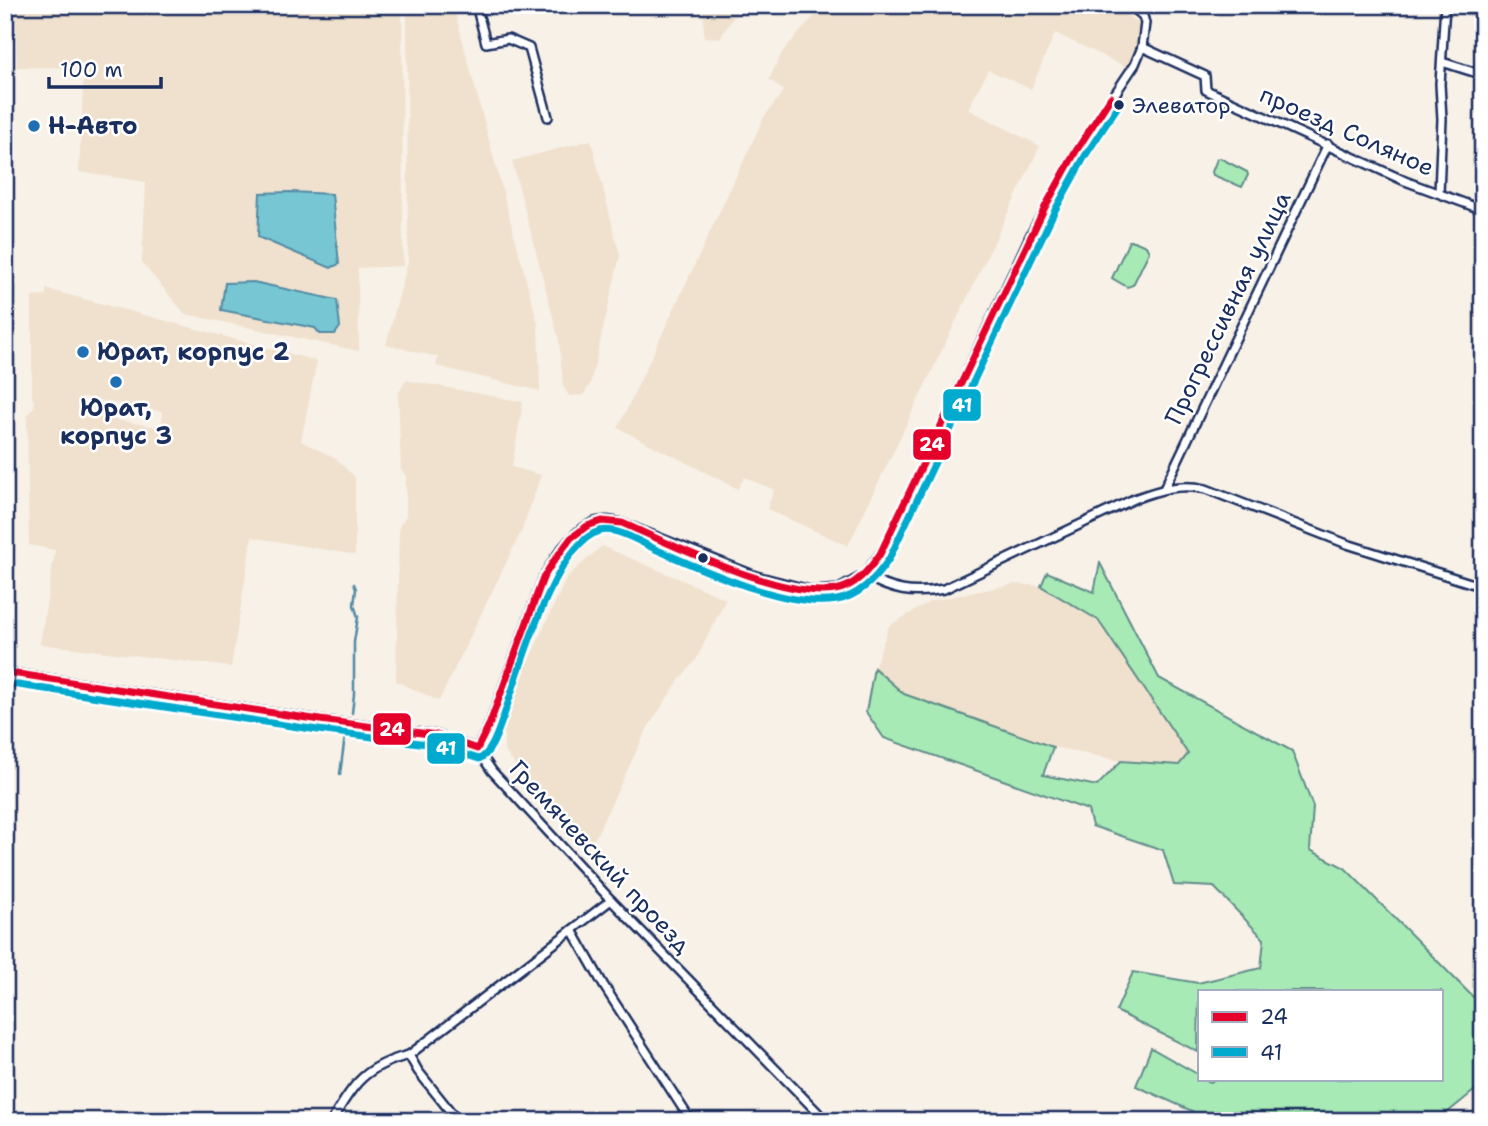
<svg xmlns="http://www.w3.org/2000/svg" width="1488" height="1126" viewBox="0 0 1488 1126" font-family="'Shantell Sans',sans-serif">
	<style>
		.built { fill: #efe1cd; fill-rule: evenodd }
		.green { fill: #a7eab5; stroke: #618c8a; stroke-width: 2 }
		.water { fill: #77c6d3; stroke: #528aa4; stroke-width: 2 }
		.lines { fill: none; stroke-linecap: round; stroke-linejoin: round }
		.stream { stroke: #528aa4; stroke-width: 2.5 }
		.street-casing { stroke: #1b2f5e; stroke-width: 12 }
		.street { stroke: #fff; stroke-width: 7 }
		.bus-1-casing { stroke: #fff; stroke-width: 12 }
		.bus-2-casing { stroke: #fff; stroke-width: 12 }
		.bus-1 { stroke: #e4002b; stroke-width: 7 }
		.bus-2 { stroke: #00a9ce; stroke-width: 7 }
		.bus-dot { fill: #1b2f5e; stroke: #fff; stroke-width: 2.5 }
		.poi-dot { fill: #1f6fb2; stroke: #fff; stroke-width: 2.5 }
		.labels { text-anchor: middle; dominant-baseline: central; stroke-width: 5; stroke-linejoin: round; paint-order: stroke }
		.bus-label { font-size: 22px; fill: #1b2f5e; stroke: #fff; text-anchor: start }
		.poi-label { font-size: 24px; font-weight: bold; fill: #1b2f5e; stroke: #fff; text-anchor: start }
		.street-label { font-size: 24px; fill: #1b2f5e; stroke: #fff }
		.line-badge { stroke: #fff; stroke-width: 2.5 }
		.badge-label { font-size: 19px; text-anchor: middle; font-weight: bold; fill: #fff }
	</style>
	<rect width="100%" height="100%" fill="#f8f1e8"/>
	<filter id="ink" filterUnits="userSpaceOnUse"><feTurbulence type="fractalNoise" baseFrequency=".0143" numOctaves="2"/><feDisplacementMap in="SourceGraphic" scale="14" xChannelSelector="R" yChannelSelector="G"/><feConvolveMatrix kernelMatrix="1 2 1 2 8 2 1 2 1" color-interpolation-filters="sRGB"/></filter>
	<g filter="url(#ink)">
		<g class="built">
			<polygon points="16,5 402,5 403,266 358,268 359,351 185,314 142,263 146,182 79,172 84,68 17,67"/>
			<polygon points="407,5 453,5 538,324 540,391 436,366 438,357 386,345 408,262"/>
			<polygon points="703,5 741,5 720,38 704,37"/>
			<polygon points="824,5 1110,5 1141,24 1139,43 1128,68 1055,33 1031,89 988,70 968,109 1040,146 848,546 767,509 774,490 744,477 738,489 618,428 764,117 784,91 769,79 783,51"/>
			<polygon points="591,140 620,256 590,385 583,395 569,396 563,386 559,340 512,161"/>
			<path d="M46,289L317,361L301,441L335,458L355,477V555L252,537L231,667L40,644L55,550L29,545L27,416L35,405L32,396V297L46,296ZM83,397L163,412L161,428L80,413Z"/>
			<polygon points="406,380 523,402 512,467 541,475 522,530 439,701 396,681 399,526 406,516 406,476 401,470 398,394"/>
			<polygon points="602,546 726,599 696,660 679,680 647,729 593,842 589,843 540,799 504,750 504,714 567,577"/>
			<polygon points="1014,584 1041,586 1098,620 1189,754 1179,765 1121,761 1053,747 904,694 874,668 889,626 931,601"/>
		</g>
		<g class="green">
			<polygon points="1220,158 1247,172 1248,175 1242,187 1213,175 1212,172 1217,159"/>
			<polygon points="1129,241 1134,241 1146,246 1149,252 1133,285 1127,287 1112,278"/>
			<polygon points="1100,563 1159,678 1292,751 1313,807 1310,850 1345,868 1483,1007 1483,1089 1480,1086 1437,1121 1190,1121 1201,1115 1136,1086 1151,1048 1199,1075 1199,1079 1211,1082 1215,1079 1441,1079 1441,991 1199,991 1198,1052 1116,1011 1133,972 1198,983 1261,968 1264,939 1214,887 1174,885 1163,850 1092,826 1088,810 884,738 866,712 874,668 904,694 1053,747 1043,775 1097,786 1121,761 1179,765 1188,754 1098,620 1041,586 1047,572 1094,592"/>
		</g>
		<g class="water">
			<polygon points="290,192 332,194 339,264 331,268 258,237 260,193"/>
			<polygon points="253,282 337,300 340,327 335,334 320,334 315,328 221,310 225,283"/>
		</g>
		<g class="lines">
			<g class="stream">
				<polyline points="352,713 354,694 354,642 358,617 354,605 356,589 354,584"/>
				<polyline points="340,774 345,736"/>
			</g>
			<defs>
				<g id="street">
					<polyline points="476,5 486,43 508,39 529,48 548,117"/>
					<polyline points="1142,47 1205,76 1206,90 1405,181 1483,210"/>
					<polyline points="1442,62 1483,75"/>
					<polyline points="1439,193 1442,119 1440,84 1445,5"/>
					<polyline points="1164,489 1328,144"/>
					<path d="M864,575C892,591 912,595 944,589L1134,499C1159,490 1179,483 1206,489L1347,544L1483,587"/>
					<polyline points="5,672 320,720 437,735 477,749 492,771 611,900 826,1121"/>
					<path d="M477,749L490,723L543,578C554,558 572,530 595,522C604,519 612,521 622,523L756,576L814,591L839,589L864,575L880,554L894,528L1031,234L1074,155L1135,64L1142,47L1145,23L1143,16L1130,5"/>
					<polyline points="572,930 604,986 691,1121"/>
					<polyline points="409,1055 418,1071 458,1121"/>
					<path d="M332,1121C353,1083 366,1066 409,1055L611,900"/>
				</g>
			</defs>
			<use href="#street" class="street-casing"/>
			<use href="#street" class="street"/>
			<defs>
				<path id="bus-1" d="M5,672L320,720L437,735L477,749L490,723L543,578L553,562L571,538L587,526L602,521L622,523C673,545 782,599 835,590C855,587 869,570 880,554L1045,207L1076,151L1111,97"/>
				<path id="bus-2" d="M5,683L318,730L435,745L479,759C492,754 499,728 504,715C519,673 554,543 600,531C617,527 640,542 655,549C702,569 786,609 837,600C860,596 877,577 889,559L1054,212L1085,156L1120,103"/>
			</defs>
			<use href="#bus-1" class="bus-1-casing"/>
			<use href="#bus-2" class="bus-2-casing"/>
			<use href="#bus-1" class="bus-1"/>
			<use href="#bus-2" class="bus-2"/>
		</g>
	</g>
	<g class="bus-dot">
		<circle cx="1119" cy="105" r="6"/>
		<circle cx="703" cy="558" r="6"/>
	</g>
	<g class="poi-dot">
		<circle cx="34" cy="126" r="7"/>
		<circle cx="83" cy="352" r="7"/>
		<circle cx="116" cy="382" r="7"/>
	</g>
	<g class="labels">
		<g class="bus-label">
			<text x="1132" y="105">Элеватор</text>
		</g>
		<g class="poi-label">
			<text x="48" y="126">Н-Авто</text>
			<text x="97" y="352">Юрат, корпус 2</text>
			<text x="116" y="408" text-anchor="middle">Юрат,<tspan x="116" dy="28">корпус 3</tspan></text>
		</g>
		<g class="street-label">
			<text transform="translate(1347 131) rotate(24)">проезд Соляное</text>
			<text transform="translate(1228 308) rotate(-64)">Прогрессивная улица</text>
			<text transform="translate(600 857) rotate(47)">Гремячевский проезд</text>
		</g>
	</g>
	<g class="line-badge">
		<rect x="942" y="388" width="40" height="34" rx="7" fill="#00a9ce"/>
		<rect x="912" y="428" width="40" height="33" rx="7" fill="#e4002b"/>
		<rect x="372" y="712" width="40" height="34" rx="7" fill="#e4002b"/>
		<rect x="426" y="732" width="40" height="33" rx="7" fill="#00a9ce"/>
	</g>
	<g class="badge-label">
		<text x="962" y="412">41</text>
		<text x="932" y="451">24</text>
		<text x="392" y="736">24</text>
		<text x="446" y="755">41</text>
	</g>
	<rect width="1488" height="1126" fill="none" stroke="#fff" stroke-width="28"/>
	<rect x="14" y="14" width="1460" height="1098" fill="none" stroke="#1b2f5e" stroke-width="2.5" filter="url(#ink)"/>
	<rect x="1198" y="990" width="245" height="91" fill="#ffffff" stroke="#a4acbf" stroke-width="2"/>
	<rect x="1212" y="1012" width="35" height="10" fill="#e4002b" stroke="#a4acbf" stroke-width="2"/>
	<text x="1260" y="1024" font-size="21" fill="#1b2f5e">24</text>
	<rect x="1212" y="1047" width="35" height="10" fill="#00a9ce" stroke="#a4acbf" stroke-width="2"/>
	<text x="1260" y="1060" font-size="21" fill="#1b2f5e">41</text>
	<path d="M49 77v10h112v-10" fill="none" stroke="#1b2f5e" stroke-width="3.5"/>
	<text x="60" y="77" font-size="21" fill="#1b2f5e" stroke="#ffffff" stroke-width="5" paint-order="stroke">100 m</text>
</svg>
